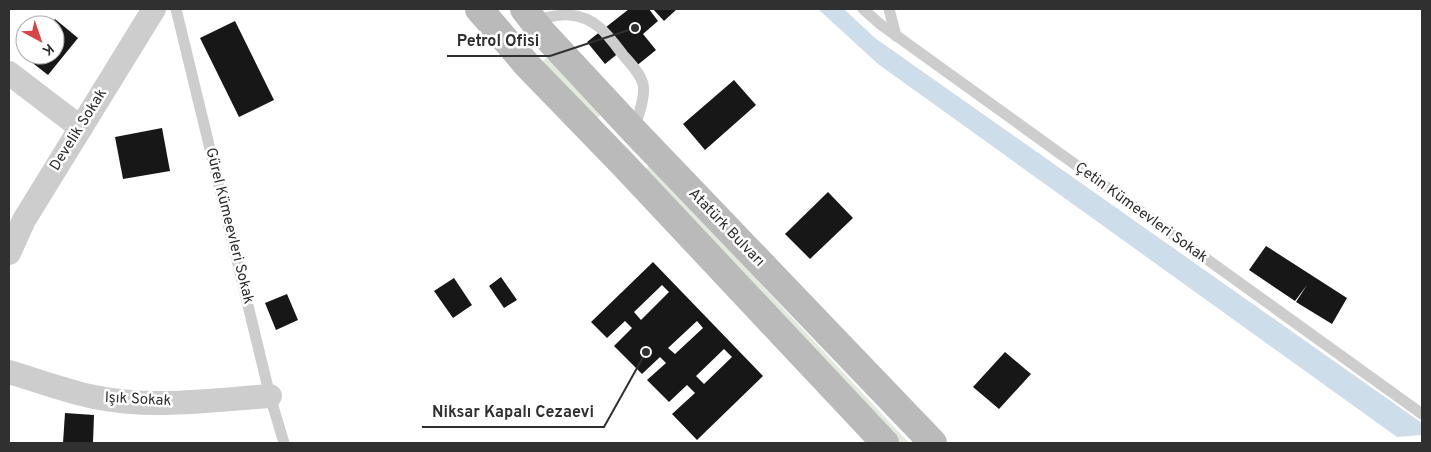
<svg xmlns="http://www.w3.org/2000/svg" width="1431" height="452" viewBox="0 0 1431 452" font-family="Overpass,sans-serif">
	<style>
		.green { fill: #e2e9dd }
		.water { fill: #ceddea }
		.building { fill: #171717; fill-rule: evenodd }
		.lines { fill: none; stroke-linecap: round; stroke-linejoin: round }
		.service { stroke: #cdcdcd; stroke-width: 11 }
		.minor { stroke: #cdcdcd; stroke-width: 24 }
		.secondary { stroke: #bababa; stroke-width: 28 }
		.labels { text-anchor: middle; dominant-baseline: central; stroke-width: 5; stroke-linejoin: round; paint-order: stroke }
		.street-label { font-size: 15px; fill: #303030; stroke: #fff }
		.leader { fill: none; stroke: #303030; stroke-width: 2 }
		.callout-dot { fill: #303030; stroke: #fff; stroke-width: 2 }
		.callout-label { font-size: 16px; text-anchor: middle; font-weight: bold; fill: #303030; stroke: #fff; stroke-width: 5; stroke-linejoin: round; paint-order: stroke }
	</style>
	<rect width="100%" height="100%" fill="#fff"/>
	<g class="green">
		<polygon points="549,55 602,114 595,120 542,62"/>
		<polygon points="650,165 909,443 899,443 642,171"/>
	</g>
	<polygon class="water" points="818,9 844,9 875,38 1422,423 1422,435 1397,437 878,64"/>
	<g class="building">
		<polygon points="629,9 649,9 658,21 643,34 656,50 635,67 621,51 605,64 587,42"/>
		<polygon points="653,9 677,9 664,21"/>
		<polygon points="55,19 78,38 48,75 25,57 27,55 55,55 55,25 50,25"/>
		<polygon points="235,21 274,100 239,117 200,38"/>
		<polygon points="734,80 756,105 705,150 683,124"/>
		<polygon points="162,128 170,171 123,179 115,137"/>
		<polygon points="828,192 853,218 810,259 785,234"/>
		<polygon points="1266,246 1347,298 1332,324 1296,302 1307,285 1295,301 1249,270"/>
		<path d="M653,262L763,376L697,440L672,414L695,393L687,385L669,402L647,380L666,363L660,357L642,374L614,346L632,328L625,321L607,338L591,322ZM662,285L669,292L641,320L634,312ZM697,321L703,328L675,354L668,348ZM724,349L732,357L704,384L696,376Z"/>
		<polygon points="501,277 517,300 504,308 489,286"/>
		<polygon points="454,278 472,305 453,318 434,291"/>
		<polygon points="287,294 298,320 276,330 265,303"/>
		<polygon points="1005,352 1031,374 999,409 973,387"/>
		<polygon points="65,413 94,415 93,443 63,443"/>
	</g>
	<g class="lines">
		<g class="service">
			<polyline points="176,9 270,396 284,443"/>
			<polyline points="863,9 880,24 1422,414"/>
			<polyline points="889,9 896,36"/>
			<path d="M535,20C545,18 558,14 569,15C596,17 608,35 623,55C630,63 640,73 643,84C646,96 638,117 634,129"/>
		</g>
		<g class="minor">
			<polyline points="9,73 81,128"/>
			<polyline points="9,253 24,220 154,9"/>
			<path d="M9,372C36,380 66,391 94,397C152,409 212,400 270,396"/>
		</g>
		<g class="secondary">
			<polyline points="479,9 528,66 622,163 885,443"/>
			<polyline points="524,9 542,32 634,131 933,443"/>
		</g>
	</g>
	<g class="labels">
		<g class="street-label">
			<text transform="translate(79 130) rotate(-58)">Develik Sokak</text>
			<text transform="translate(1141 213) rotate(36)">Çetin Kümeevleri Sokak</text>
			<text transform="translate(229 226) rotate(76)">Gürel Kümeevleri Sokak</text>
			<text transform="translate(726 228) rotate(46)">Atatürk Bulvarı</text>
			<text transform="translate(138 400) rotate(3)">Işık Sokak</text>
		</g>
	</g>
	<path class="leader" d="M635 28L550 56H447M646 352L604 427H422"/>
	<g class="callout-dot">
		<circle cx="635" cy="28" r="5"/>
		<circle cx="646" cy="352" r="5"/>
	</g>
	<g class="callout-label">
		<text x="498" y="46">Petrol Ofisi</text>
		<text x="513" y="417">Niksar Kapalı Cezaevi</text>
	</g>
	<rect width="1431" height="452" fill="none" stroke="#303030" stroke-width="20"/>
	<g transform="translate(40 40) rotate(140)"><circle r="24" fill="#ffffff" stroke="#acacac"/>
	<path d="M0-4L9 19L0 12L-9 19Z" fill="#d64446"/>
	<text y="-8" font-size="14" font-weight="bold" text-anchor="middle" fill="#303030">K</text>
	</g>
</svg>
